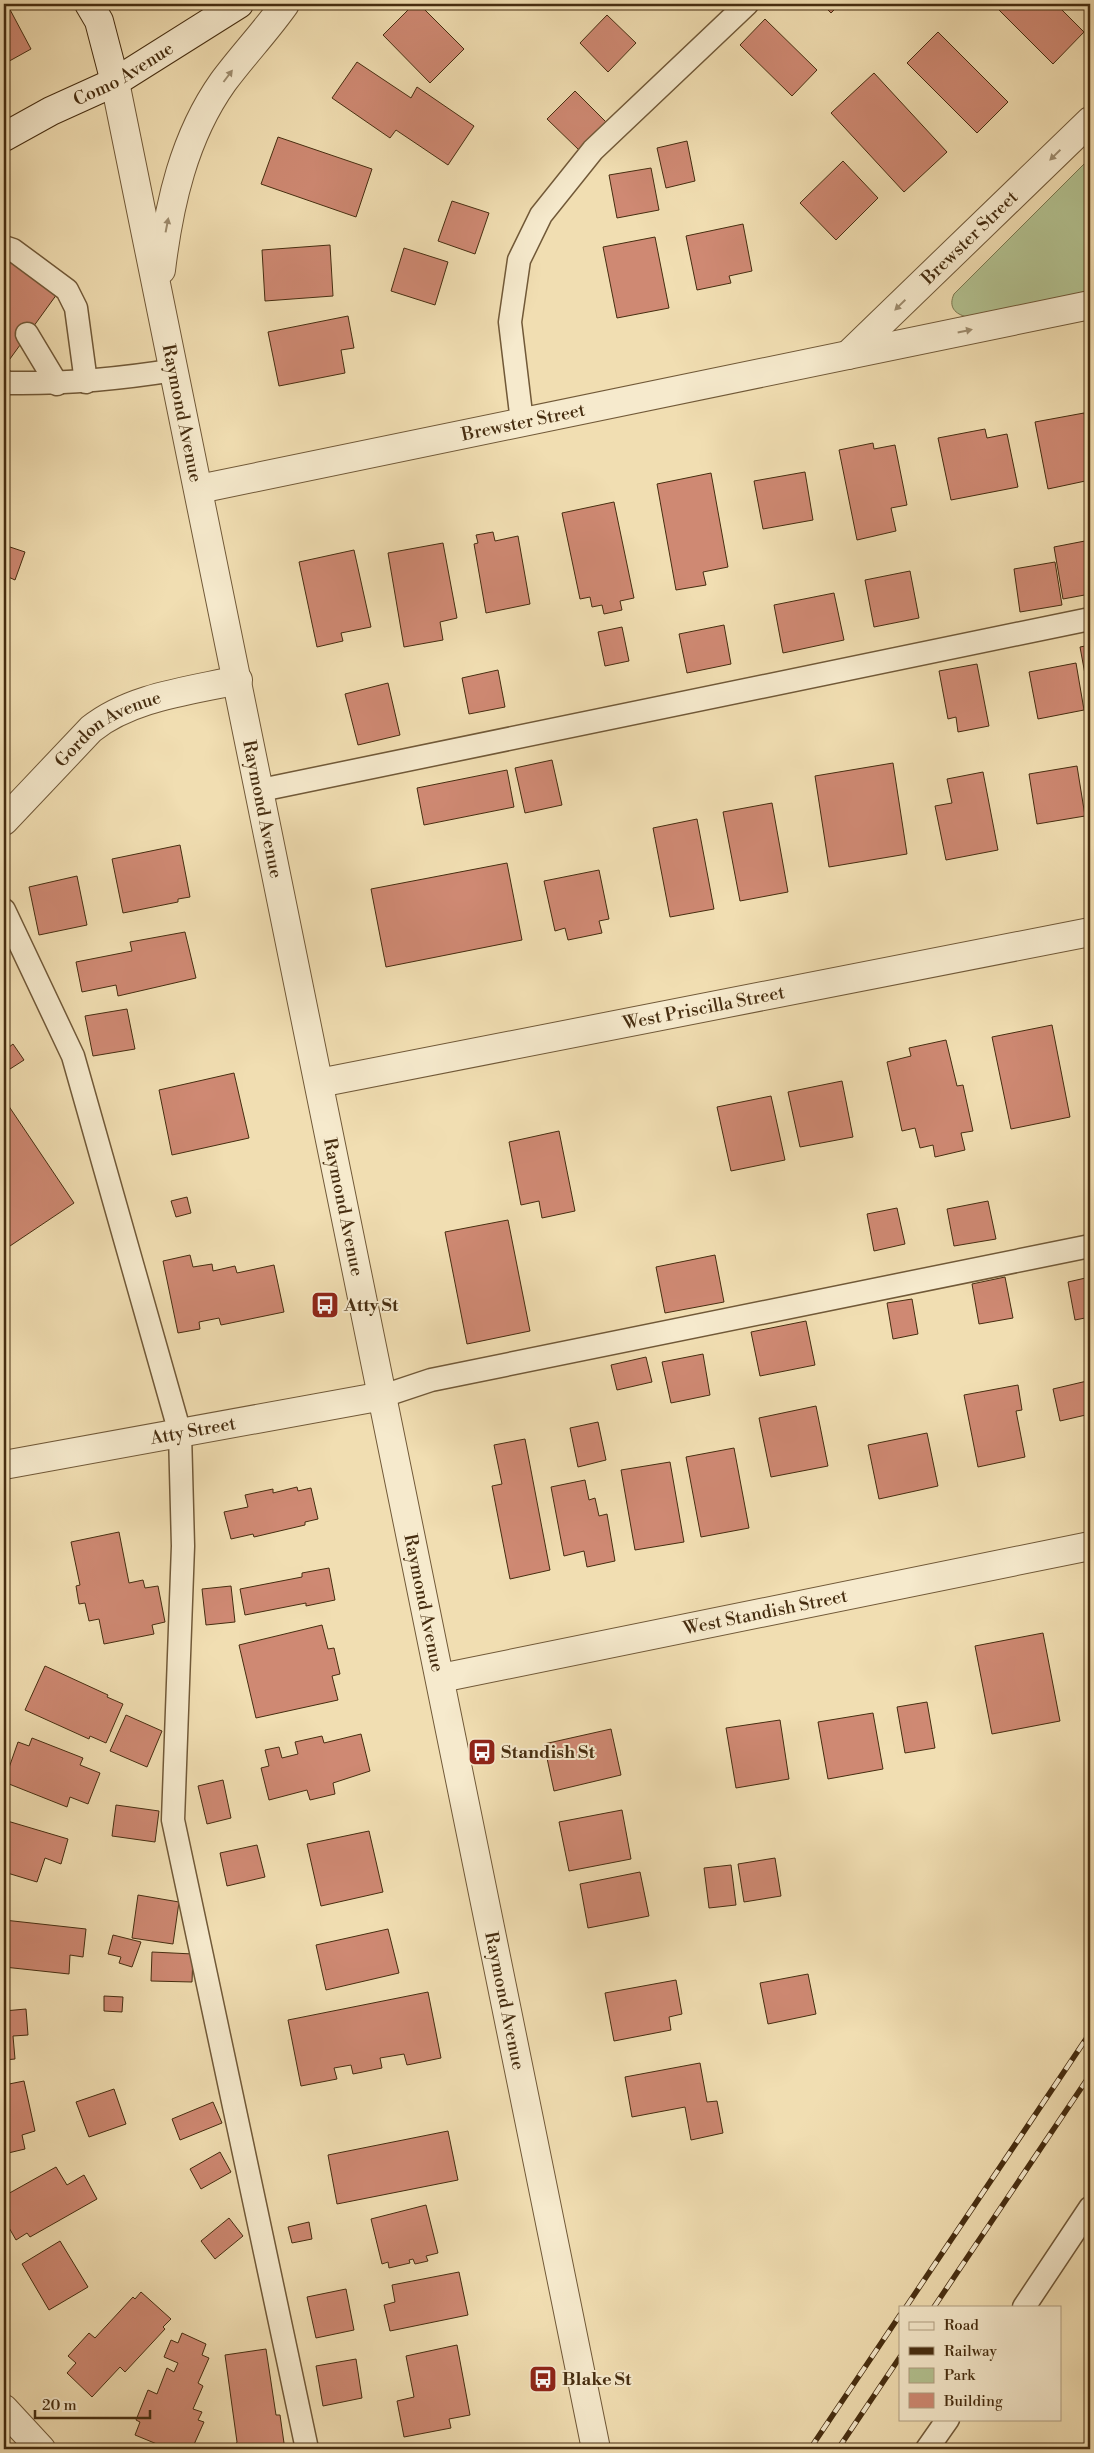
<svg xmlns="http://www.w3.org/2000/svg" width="1094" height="2453" viewBox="0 0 1094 2453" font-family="'Libre Bodoni',serif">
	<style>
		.green { fill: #b3c291; stroke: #7c7850 }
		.building { fill: #cf8973; stroke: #462d10 }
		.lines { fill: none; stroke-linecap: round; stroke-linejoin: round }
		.service-casing { stroke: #715938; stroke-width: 25 }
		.minor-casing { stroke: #715938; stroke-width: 30 }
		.tertiary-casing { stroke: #715938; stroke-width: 30 }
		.secondary-casing { stroke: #462d10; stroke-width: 30 }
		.service { stroke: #f6eacd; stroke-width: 22 }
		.minor { stroke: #f6eacd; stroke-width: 28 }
		.tertiary { stroke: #f6eacd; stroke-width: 28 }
		.secondary { stroke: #f6eacd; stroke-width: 28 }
		.rail-casing { stroke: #462d10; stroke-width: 5.5 }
		.rail { stroke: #f6eacd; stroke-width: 4; stroke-dasharray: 11; stroke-linecap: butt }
		.oneway { fill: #9e8c6e }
		.labels { text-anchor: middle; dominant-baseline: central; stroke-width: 4; stroke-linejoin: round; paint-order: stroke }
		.street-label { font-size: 18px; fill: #462d10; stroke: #f6eacd }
		.poi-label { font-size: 18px; font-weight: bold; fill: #462d10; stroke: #f6eacd; text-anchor: start }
	</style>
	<rect width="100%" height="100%" fill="#f1deb2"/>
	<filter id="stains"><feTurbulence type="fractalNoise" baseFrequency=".004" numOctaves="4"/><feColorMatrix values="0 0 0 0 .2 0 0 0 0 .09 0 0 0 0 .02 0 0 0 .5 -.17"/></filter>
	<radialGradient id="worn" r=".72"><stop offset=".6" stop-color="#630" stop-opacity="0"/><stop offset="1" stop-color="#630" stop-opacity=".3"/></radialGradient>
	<path class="green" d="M1090,158V291L967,317C955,314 948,307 954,294Z"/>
	<g class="building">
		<polygon points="4,4 7,4 31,49 4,64"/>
		<polygon points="414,4 419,4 464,49 430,83 383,35"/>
		<polygon points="822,4 840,4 831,13"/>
		<polygon points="1056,4 1084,32 1053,64 994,5"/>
		<polygon points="607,15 636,43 608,72 580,43"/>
		<polygon points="765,19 817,70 792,96 740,45"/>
		<polygon points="938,32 1008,102 977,133 907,63"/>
		<polygon points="357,62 411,98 417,87 474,126 448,165 396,130 390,138 332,98"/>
		<polygon points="874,73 947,152 904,192 831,113"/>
		<polygon points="575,91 606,122 579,150 547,119"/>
		<polygon points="278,137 372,169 356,217 261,184"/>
		<polygon points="687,141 695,181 666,188 657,148"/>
		<polygon points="843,161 878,198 836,240 800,203"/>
		<polygon points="651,168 659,210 617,218 609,175"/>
		<polygon points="452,201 489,213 475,254 438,241"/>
		<polygon points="743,224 752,271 729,276 731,283 697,290 686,236"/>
		<polygon points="655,237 669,308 617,318 603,247"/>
		<polygon points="330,245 333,296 265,301 262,250"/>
		<polygon points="404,248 448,262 435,305 391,291"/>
		<polygon points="11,261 57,294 7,363 4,361 4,272"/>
		<polygon points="348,316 354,348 341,350 345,373 279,386 268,332"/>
		<polygon points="1084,413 1090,442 1090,480 1048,489 1035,422"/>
		<polygon points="985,429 987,438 1007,434 1018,487 951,500 938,438"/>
		<polygon points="873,443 874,449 895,445 907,505 891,508 896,531 857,540 839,450"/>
		<polygon points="805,472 813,520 763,529 754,481"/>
		<polygon points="711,473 728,567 703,572 706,585 676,590 657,484"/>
		<polygon points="614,502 634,598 620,601 622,610 604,614 602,605 592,607 590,597 580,599 562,513"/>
		<polygon points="493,532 495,541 518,536 530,604 486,613 474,544 478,543 476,535"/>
		<polygon points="1090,540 1090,594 1063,599 1054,547"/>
		<polygon points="443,543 457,618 440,622 443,640 404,647 388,553"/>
		<polygon points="4,545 25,552 15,580 4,575"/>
		<polygon points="354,550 371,627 341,633 343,641 317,647 299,562"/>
		<polygon points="1055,562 1062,605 1020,612 1014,569"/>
		<polygon points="910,571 919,618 874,627 865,580"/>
		<polygon points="834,593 844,640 783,653 774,605"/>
		<polygon points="724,625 731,664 687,673 679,634"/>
		<polygon points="622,627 629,661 605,666 598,632"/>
		<polygon points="1090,645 1090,684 1087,685 1080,647"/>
		<polygon points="1076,663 1084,710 1038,719 1029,672"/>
		<polygon points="977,664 989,726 958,732 956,717 948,719 939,671"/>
		<polygon points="498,670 505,707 469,714 462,678"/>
		<polygon points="388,683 400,735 358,745 345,694"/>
		<polygon points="552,760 562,805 525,813 515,768"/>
		<polygon points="893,763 907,854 829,867 815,776"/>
		<polygon points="1077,766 1085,816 1037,824 1029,774"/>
		<polygon points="507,770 514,807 424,825 417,788"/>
		<polygon points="983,772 998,850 946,860 935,806 952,803 947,779"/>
		<polygon points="772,803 788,892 740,901 723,812"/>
		<polygon points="697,819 714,909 670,917 653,828"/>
		<polygon points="180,845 190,897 178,899 178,902 123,913 112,859"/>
		<polygon points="507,863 522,940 386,967 371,889"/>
		<polygon points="599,870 609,919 599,921 602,933 568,940 565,928 555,931 544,881"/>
		<polygon points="77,876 87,925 39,935 29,887"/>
		<polygon points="185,932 196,978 118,996 116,985 82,992 76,962 132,951 130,942"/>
		<polygon points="127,1009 135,1049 93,1056 85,1016"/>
		<polygon points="1052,1025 1070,1117 1011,1129 992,1037"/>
		<polygon points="946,1040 957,1086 963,1085 973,1131 961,1133 965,1150 935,1157 933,1145 920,1148 915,1128 902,1131 887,1062 911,1056 909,1048"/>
		<polygon points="13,1044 24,1060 10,1069 4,1059 4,1051"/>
		<polygon points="234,1073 249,1138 172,1155 159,1090"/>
		<polygon points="842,1081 853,1137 800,1147 788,1092"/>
		<polygon points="771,1096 785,1160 731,1171 717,1107"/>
		<polygon points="4,1099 74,1203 4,1250"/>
		<polygon points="559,1131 575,1211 542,1218 539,1201 521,1205 509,1142"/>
		<polygon points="187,1197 191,1213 176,1217 171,1201"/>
		<polygon points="988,1201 996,1239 954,1246 947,1209"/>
		<polygon points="897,1208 905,1244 874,1251 867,1214"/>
		<polygon points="508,1220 530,1331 467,1344 445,1232"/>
		<polygon points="190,1255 193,1267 212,1264 213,1271 235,1266 237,1273 274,1265 284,1312 221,1325 219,1318 199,1322 200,1329 178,1333 163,1261"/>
		<polygon points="715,1255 724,1302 665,1313 656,1267"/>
		<polygon points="1005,1277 1013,1318 979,1324 972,1284"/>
		<polygon points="1090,1277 1090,1317 1075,1320 1068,1282"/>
		<polygon points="912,1299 918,1334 893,1339 887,1303"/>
		<polygon points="806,1321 815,1365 760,1376 751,1332"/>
		<polygon points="703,1354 710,1395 671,1403 662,1362"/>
		<polygon points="646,1357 652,1382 617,1390 611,1365"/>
		<polygon points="1090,1358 1090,1414 1060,1421 1053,1389 1087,1381 1085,1370 1089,1368 1087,1359"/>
		<polygon points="1018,1385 1022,1410 1016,1411 1025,1457 978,1467 964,1395"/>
		<polygon points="816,1406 828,1466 771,1477 759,1418"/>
		<polygon points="598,1422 606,1460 578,1467 570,1428"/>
		<polygon points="927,1433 938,1486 879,1499 868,1445"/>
		<polygon points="525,1439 550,1570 510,1579 492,1486 502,1484 494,1445"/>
		<polygon points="734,1448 749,1528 701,1537 686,1457"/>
		<polygon points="670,1462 684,1542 635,1550 621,1470"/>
		<polygon points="585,1480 589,1500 595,1498 599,1516 607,1514 615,1561 587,1567 584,1551 564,1556 551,1487"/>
		<polygon points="297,1487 298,1491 311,1488 318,1519 305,1522 305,1525 254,1537 253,1534 231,1539 224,1512 248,1507 245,1495 273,1489 273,1493"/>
		<polygon points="119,1532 129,1583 143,1580 145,1588 158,1586 165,1622 152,1625 154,1634 104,1644 99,1619 89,1621 85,1603 79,1604 76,1586 80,1585 71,1542"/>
		<polygon points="329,1568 335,1600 306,1606 306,1603 245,1615 240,1589 302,1577 302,1573"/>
		<polygon points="231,1586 235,1622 206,1625 202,1589"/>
		<polygon points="322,1625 328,1649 334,1648 340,1674 332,1676 338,1700 256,1718 239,1645"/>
		<polygon points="1043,1633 1060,1721 992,1734 975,1646"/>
		<polygon points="45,1666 108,1695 107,1697 123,1704 106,1743 90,1736 89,1739 25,1710"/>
		<polygon points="927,1702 935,1748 905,1753 897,1707"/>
		<polygon points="873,1713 883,1769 828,1779 818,1722"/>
		<polygon points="126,1715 162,1731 147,1767 110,1751"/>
		<polygon points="780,1720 789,1779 736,1788 726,1728"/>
		<polygon points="611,1729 621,1775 554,1791 544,1744"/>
		<polygon points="361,1734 370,1771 333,1783 335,1794 310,1800 307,1790 269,1800 261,1768 269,1766 265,1750 279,1747 282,1758 298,1754 295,1742 322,1736 324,1743"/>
		<polygon points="32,1738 83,1758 80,1765 100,1773 88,1804 70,1797 67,1807 4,1782 18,1742 29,1746"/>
		<polygon points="223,1780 231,1818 207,1824 198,1786"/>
		<polygon points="116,1805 159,1811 155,1842 112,1836"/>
		<polygon points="622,1810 631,1859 569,1871 559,1822"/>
		<polygon points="4,1820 68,1839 61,1864 45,1858 37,1882 4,1872"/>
		<polygon points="369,1831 383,1892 321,1906 307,1844"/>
		<polygon points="257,1845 265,1877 227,1886 220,1853"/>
		<polygon points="775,1858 781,1896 744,1902 738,1864"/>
		<polygon points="731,1865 736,1905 709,1908 704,1868"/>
		<polygon points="640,1872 649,1916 588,1928 580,1884"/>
		<polygon points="138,1895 179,1902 173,1944 132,1938"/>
		<polygon points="4,1920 86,1929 83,1957 70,1955 69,1974 4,1967"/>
		<polygon points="388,1929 399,1973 326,1990 316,1945"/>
		<polygon points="113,1935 141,1942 132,1967 119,1963 121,1957 108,1954"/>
		<polygon points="152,1952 193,1954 192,1982 151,1981"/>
		<polygon points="808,1974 816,2014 768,2024 760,1983"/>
		<polygon points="676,1980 682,2014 669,2017 671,2030 614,2041 605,1993"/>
		<polygon points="428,1992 441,2058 407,2065 404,2054 380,2058 382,2068 353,2074 351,2065 334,2068 337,2079 301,2086 288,2020"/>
		<polygon points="104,1996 123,1997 122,2012 104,2011"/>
		<polygon points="26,2009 28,2035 13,2036 15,2059 4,2060 4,2011"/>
		<polygon points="700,2063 707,2102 717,2101 723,2133 691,2140 685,2107 632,2117 625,2077"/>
		<polygon points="24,2081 35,2131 22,2135 25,2149 4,2154 4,2085"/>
		<polygon points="114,2089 126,2124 89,2137 76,2102"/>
		<polygon points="213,2102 222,2123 180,2140 172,2119"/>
		<polygon points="448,2131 458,2180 337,2204 328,2155"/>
		<polygon points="220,2152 231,2172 201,2189 190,2169"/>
		<polygon points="56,2167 67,2185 84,2175 97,2199 30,2237 27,2233 16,2240 4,2219 4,2200 8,2198 6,2195"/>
		<polygon points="426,2205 438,2253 426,2256 428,2261 415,2264 413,2259 409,2260 410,2263 389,2268 388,2262 382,2264 371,2219"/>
		<polygon points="229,2218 243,2236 215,2259 201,2241"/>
		<polygon points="309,2222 312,2239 292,2243 288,2227"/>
		<polygon points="60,2241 88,2287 49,2310 22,2264"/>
		<polygon points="459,2272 468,2315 390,2331 384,2305 395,2302 392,2285"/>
		<polygon points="346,2289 354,2330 316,2338 307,2297"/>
		<polygon points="141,2292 171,2319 163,2327 165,2329 125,2372 120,2367 92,2397 67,2373 76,2363 68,2356 89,2333 95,2338 133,2297 135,2299"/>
		<polygon points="182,2333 206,2344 202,2355 209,2358 198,2383 203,2386 193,2409 202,2412 198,2420 204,2422 192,2449 169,2449 135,2435 140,2422 136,2420 148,2390 157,2394 167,2368 174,2372 178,2363 164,2357 171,2340 178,2343"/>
		<polygon points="457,2345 470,2415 449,2419 451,2428 404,2437 397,2401 414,2397 406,2356"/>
		<polygon points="266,2349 276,2415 280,2415 284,2443 279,2449 265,2447 233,2449 237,2442 225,2355"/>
		<polygon points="356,2359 362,2398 323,2406 316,2366"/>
	</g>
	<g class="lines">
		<defs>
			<g id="service">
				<polyline points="4,247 13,250 67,290 76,308 86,382"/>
				<polyline points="27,334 57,384"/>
				<path d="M4,381L8,383C65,384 119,379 175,370"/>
				<polyline points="522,422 510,322 519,260 541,215 593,150 747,4"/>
				<polyline points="261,790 1090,619"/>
				<polyline points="4,910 73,1056 180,1433 183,1546 173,1820 307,2449"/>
				<polyline points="383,1396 431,1380 1090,1246"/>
				<polyline points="1024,2307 1090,2208"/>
				<polyline points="927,2449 948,2419"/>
			</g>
			<g id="minor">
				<path id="s1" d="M848,355L1090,121"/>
				<path id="s2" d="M199,489L1090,305"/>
				<path id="s3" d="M4,821L91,729C131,697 189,691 238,680"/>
				<path id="s4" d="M319,1083L1090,932"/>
				<path id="s5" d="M4,1465L383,1396"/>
				<path id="s6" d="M441,1678L1090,1546"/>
				<polyline points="4,2409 41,2449"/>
			</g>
			<g id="tertiary">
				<path id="s7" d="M115,82L596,2449"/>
				<path d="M161,270C169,204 184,137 223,82C243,55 266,31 285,4"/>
			</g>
			<g id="secondary">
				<polyline points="89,4 99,21 115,82"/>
				<path id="s8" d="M4,137L51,111L115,82L239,4"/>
			</g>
		</defs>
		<use href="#service" class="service-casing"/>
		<use href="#minor" class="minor-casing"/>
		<use href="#tertiary" class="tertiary-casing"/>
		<use href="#secondary" class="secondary-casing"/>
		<use href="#service" class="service"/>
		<use href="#minor" class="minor"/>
		<use href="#tertiary" class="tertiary"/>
		<use href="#secondary" class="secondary"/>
		<defs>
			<g id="rail">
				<polyline points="906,2307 1090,2033"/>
				<polyline points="934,2307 1090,2075"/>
				<polyline points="810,2449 900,2315"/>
				<polyline points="838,2449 900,2357"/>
			</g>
		</defs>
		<use href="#rail" class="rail-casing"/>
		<use href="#rail" class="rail"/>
	</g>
	<defs><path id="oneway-solid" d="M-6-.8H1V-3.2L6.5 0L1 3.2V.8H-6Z" transform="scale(1.25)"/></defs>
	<g class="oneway">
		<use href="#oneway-solid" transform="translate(228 76) rotate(-53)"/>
		<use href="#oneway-solid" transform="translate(1055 155) rotate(136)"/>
		<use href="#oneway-solid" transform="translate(167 225) rotate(-79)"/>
		<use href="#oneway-solid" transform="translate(900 305) rotate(136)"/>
		<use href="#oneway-solid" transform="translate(965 331) rotate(-12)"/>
	</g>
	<defs>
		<symbol id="bus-square" viewBox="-11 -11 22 22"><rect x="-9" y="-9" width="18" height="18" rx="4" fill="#8f2418" stroke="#f6eacd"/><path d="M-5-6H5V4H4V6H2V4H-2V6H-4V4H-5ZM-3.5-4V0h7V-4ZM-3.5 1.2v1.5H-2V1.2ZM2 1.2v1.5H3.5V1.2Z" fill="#fff"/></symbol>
	</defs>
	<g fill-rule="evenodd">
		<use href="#bus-square" x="309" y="1289" width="32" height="32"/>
		<use href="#bus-square" x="466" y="1736" width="32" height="32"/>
		<use href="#bus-square" x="527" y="2363" width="32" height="32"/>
	</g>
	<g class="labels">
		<g class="street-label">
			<text stroke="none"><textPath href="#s8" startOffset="135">Como Avenue</textPath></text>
			<text stroke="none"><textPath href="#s1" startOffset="169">Brewster Street</textPath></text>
			<text stroke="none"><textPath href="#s7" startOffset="338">Raymond Avenue</textPath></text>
			<text stroke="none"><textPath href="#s2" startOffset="331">Brewster Street</textPath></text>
			<text stroke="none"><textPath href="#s3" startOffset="141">Gordon Avenue</textPath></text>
			<text stroke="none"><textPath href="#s7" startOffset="742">Raymond Avenue</textPath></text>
			<text stroke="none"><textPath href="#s4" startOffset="392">West Priscilla Street</textPath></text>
			<text stroke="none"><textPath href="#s7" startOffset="1148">Raymond Avenue</textPath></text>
			<text stroke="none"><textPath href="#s5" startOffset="192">Atty Street</textPath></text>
			<text stroke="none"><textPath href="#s7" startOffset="1552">Raymond Avenue</textPath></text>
			<text stroke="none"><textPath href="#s6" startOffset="331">West Standish Street</textPath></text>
			<text stroke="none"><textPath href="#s7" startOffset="1958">Raymond Avenue</textPath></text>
		</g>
		<g class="poi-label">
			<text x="344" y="1305">Atty St</text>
			<text x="501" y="1752">Standish St</text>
			<text x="562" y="2379">Blake St</text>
		</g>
	</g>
	<rect width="1094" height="2453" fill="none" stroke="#f1deb2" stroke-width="20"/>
	<rect x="5" y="5" width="1084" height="2443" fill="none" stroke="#462d10" stroke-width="2.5"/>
	<rect x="10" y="10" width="1074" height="2433" fill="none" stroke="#462d10"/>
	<rect x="899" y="2306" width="162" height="115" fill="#f6eacd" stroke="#b09e81"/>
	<rect x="909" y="2322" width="25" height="8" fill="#f6eacd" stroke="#b09e81"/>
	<text x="944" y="2330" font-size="15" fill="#462d10">Road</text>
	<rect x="909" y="2347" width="25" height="8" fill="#462d10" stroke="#b09e81"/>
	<text x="944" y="2356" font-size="15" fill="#462d10">Railway</text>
	<rect x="909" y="2368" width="25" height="15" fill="#b3c291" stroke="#b09e81"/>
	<text x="944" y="2380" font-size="15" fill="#462d10">Park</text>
	<rect x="909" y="2393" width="25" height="15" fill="#cf8973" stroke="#b09e81"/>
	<text x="944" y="2406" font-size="15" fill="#462d10">Building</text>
	<path d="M35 2410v8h115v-8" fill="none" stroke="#462d10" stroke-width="2.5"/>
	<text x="42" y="2410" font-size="15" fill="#462d10" stroke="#f6eacd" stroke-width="4" paint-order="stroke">20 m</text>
	<rect width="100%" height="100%" filter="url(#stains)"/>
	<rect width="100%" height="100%" fill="url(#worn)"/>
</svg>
